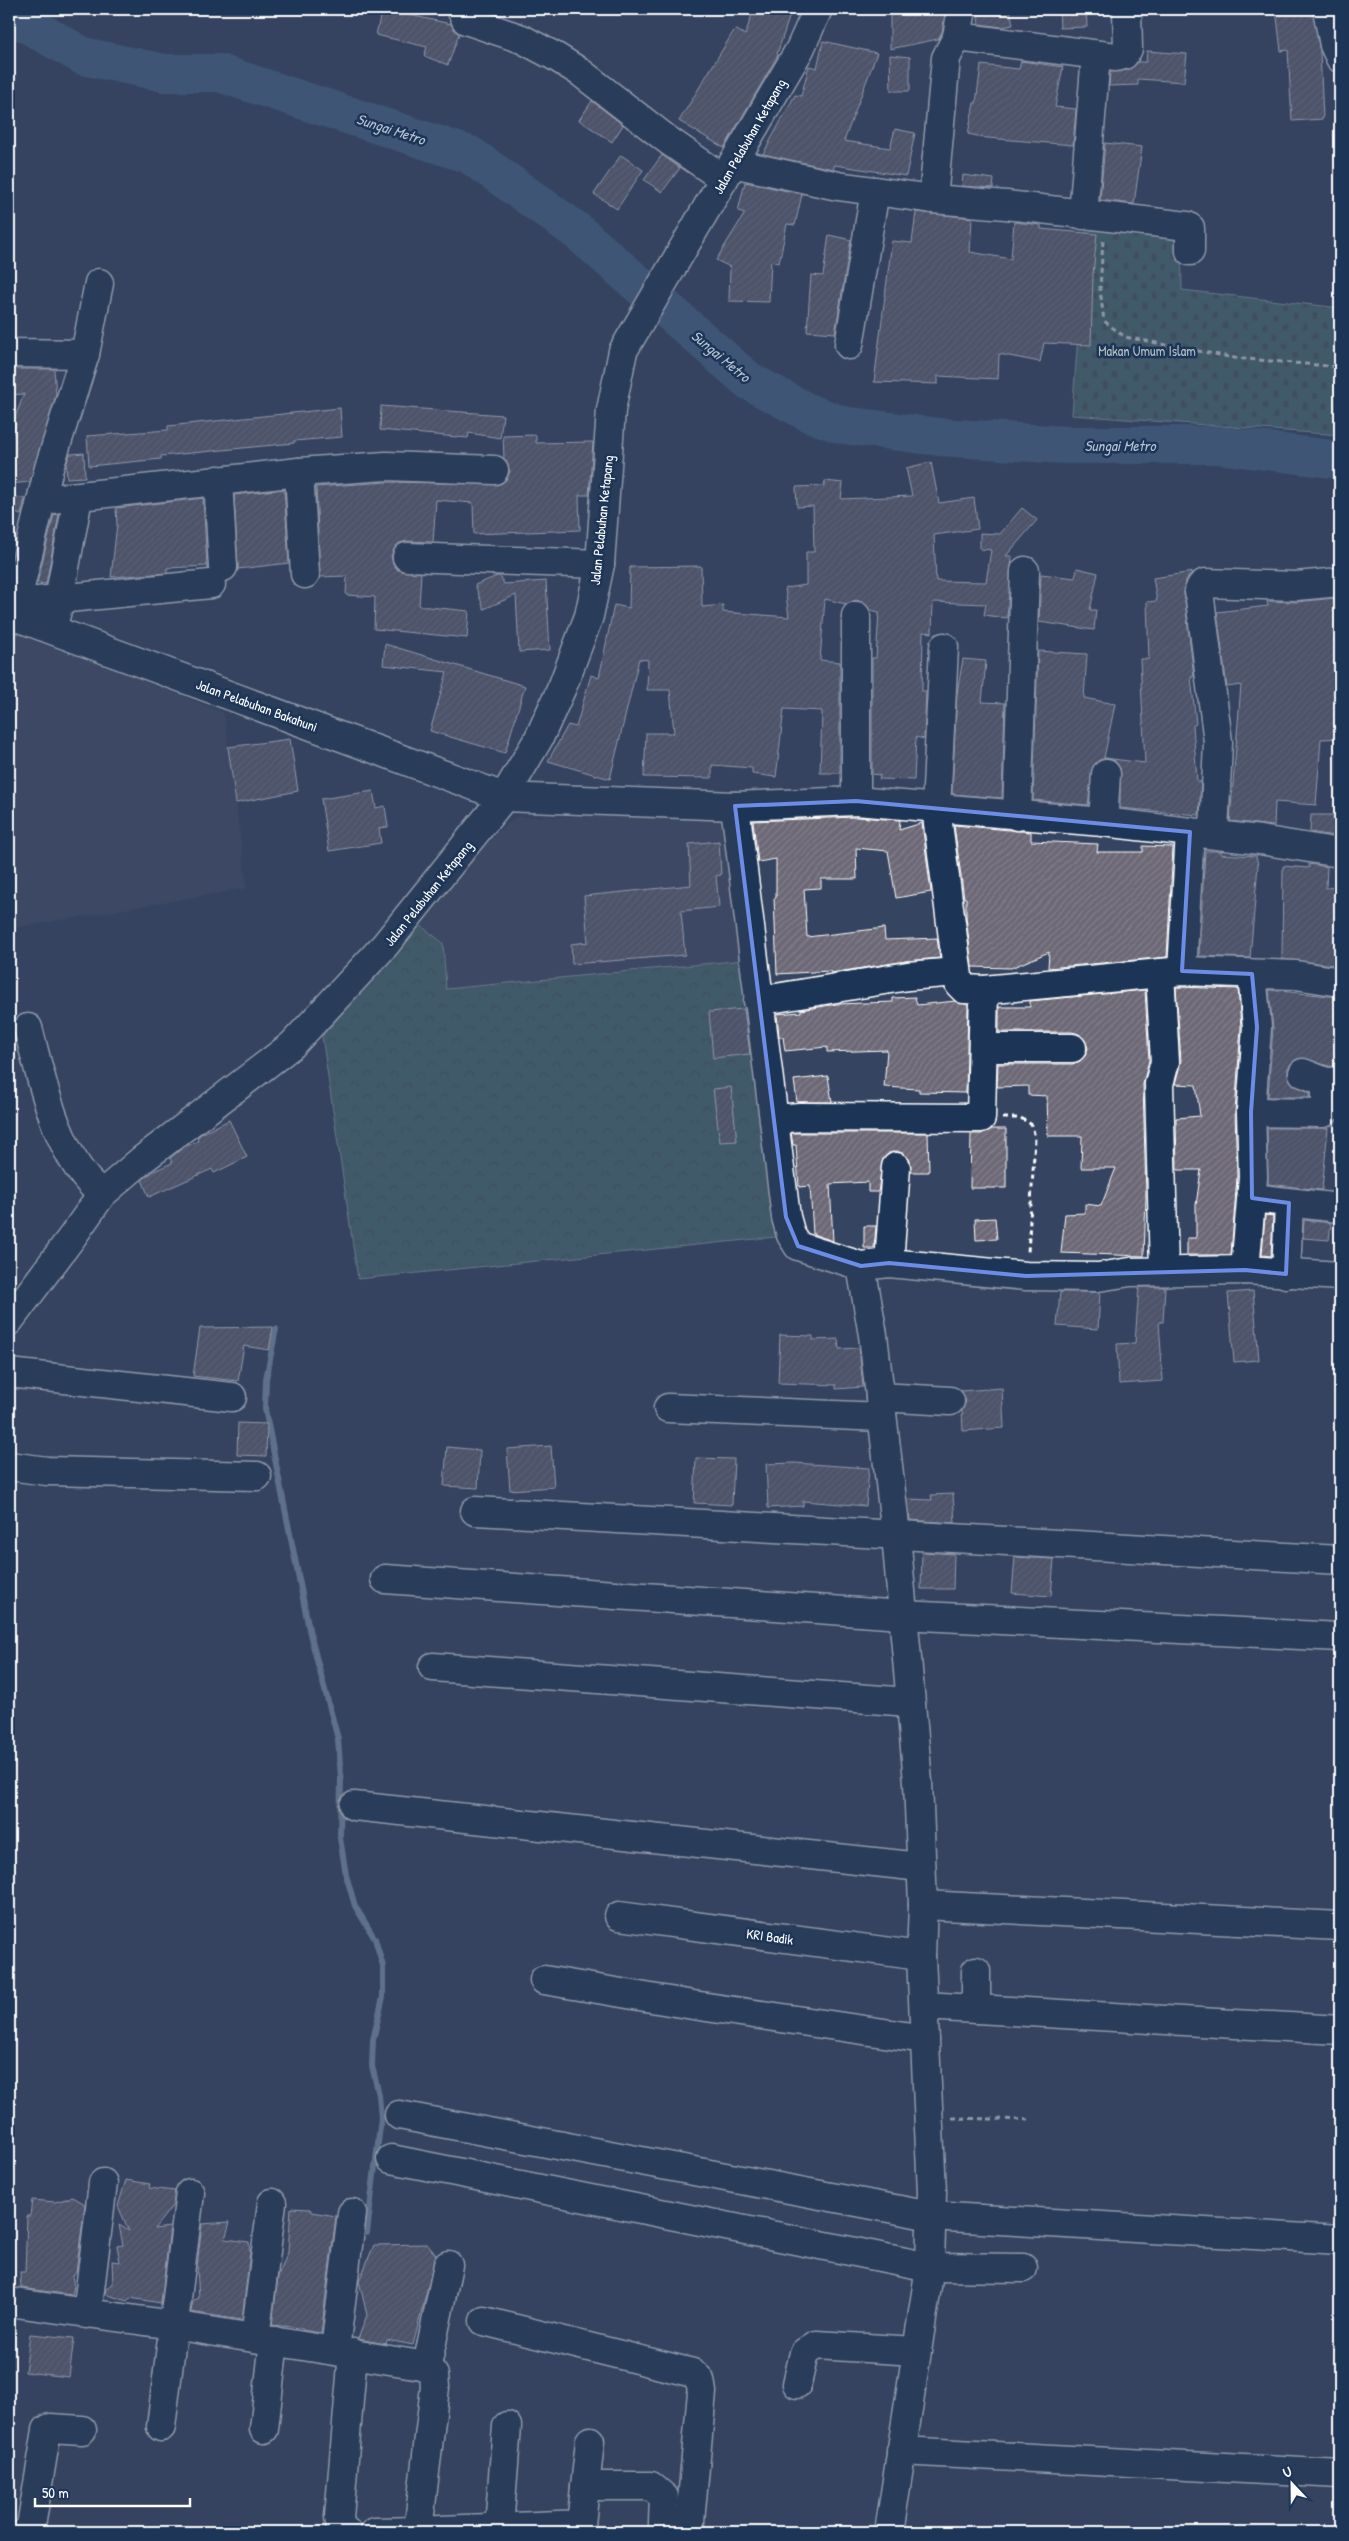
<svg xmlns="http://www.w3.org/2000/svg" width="1349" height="2541" viewBox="0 0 1349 2541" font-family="'Patrick Hand',sans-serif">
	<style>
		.built { fill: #464f67 }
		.forest { fill: url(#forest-crowns); stroke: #a8baba }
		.cemetery { fill: url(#cemetery-stones); stroke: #a8baba }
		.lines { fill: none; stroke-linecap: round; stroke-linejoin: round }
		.stream { stroke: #92a7bc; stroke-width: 6 }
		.river { stroke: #496c90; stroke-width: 38 }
		.building { fill: url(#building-hatch); stroke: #fff }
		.minor-casing { stroke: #fff; stroke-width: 31 }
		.path { stroke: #fff; stroke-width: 3; stroke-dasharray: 5 4; stroke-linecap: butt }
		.minor { stroke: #1d3557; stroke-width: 28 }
		.marked { fill: none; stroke: #6c8ce6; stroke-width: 4; stroke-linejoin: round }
		.labels { text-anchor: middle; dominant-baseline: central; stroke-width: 5; stroke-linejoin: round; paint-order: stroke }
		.street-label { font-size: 14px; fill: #fff; stroke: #1d3557 }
		.park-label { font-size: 14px; fill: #b0c0c1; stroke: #1d3557 }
		.water-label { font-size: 15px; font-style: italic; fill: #b6c4d3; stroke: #1d3557 }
	</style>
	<defs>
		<pattern id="forest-crowns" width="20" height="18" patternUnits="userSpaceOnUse" patternTransform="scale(1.25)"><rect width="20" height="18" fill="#507475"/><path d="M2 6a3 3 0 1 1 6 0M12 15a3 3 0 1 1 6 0" fill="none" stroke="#4e5c5c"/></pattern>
		<pattern id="cemetery-stones" width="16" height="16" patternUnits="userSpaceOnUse" patternTransform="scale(1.25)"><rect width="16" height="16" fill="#507475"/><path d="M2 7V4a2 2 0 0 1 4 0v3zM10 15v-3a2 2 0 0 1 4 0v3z" fill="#4e5c5c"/></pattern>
		<pattern id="building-hatch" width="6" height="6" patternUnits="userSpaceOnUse" patternTransform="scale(1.25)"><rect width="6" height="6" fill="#6c6876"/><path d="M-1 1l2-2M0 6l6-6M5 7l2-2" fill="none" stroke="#827f8b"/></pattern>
	</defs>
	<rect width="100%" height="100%" fill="#354460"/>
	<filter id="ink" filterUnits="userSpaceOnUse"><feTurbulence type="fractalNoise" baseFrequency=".02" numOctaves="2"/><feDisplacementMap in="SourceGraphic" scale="10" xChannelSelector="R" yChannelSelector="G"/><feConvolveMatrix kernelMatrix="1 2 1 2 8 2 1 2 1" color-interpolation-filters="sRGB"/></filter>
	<g filter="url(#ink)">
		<g class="built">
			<polygon points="15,627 224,713 247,888 9,929 9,698"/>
			<polygon points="716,815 728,822 744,960 446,989 443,943 420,925 488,838 517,817"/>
		</g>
		<polygon class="forest" points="420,925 443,943 446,989 744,960 771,1152 776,1237 358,1279 322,1036"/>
		<polygon class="cemetery" points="1087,218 1181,232 1182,290 1340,308 1340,435 1072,415"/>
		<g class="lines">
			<polyline class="stream" points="276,1329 266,1379 265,1409 310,1634 338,1739 341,1777 340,1838 346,1875 355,1906 375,1939 383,1966 383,1997 373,2040 372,2066 379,2095 381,2118 367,2233"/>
			<polyline class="river" points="9,14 83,56 164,73 219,73 470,155 577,231 749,381 809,413 843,425 939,437 1065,445 1217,445 1340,460"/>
		</g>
		<g class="building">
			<polygon points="382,9 451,24 459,34 448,65 424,56 427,47 376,35"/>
			<polygon points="754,9 792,9 777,54 778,55 724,148 679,121 735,29 745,35"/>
			<polygon points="890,9 946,9 942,32 938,39 890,49"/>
			<polygon points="977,9 1010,9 1013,25 1002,27 979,24"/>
			<polygon points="1059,9 1086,9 1087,27 1060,28"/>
			<polygon points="1276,9 1312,9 1320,51 1323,119 1292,121 1288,50 1281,51"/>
			<polygon points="823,41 877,53 844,141 890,148 895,129 915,133 906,176 835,165 833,169 763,154 795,95 801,96 809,66 817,68"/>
			<polygon points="1147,51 1187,54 1184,82 1138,79 1138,85 1109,86 1110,72 1128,70 1138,62 1146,62"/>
			<polygon points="890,55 910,57 910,91 891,91"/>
			<polygon points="1021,61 1063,67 1055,107 1076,109 1073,145 987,138 968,134 974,103 976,103 981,65 1019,69"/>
			<polygon points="592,101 623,125 612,142 579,120"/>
			<polygon points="1105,143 1142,147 1134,204 1100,200"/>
			<polygon points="621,155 643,170 617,209 594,194"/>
			<polygon points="662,155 680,168 662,192 644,180"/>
			<polygon points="963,175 994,179 993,188 962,186"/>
			<polygon points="745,182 802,194 795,225 787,224 779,263 771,261 769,302 729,301 730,267 716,260 745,213 738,211"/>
			<polygon points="916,212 972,218 970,252 1011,259 1014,222 1041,225 1041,229 1097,234 1093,274 1091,345 1044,343 1040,362 999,354 998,379 938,376 938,384 874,382 892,241 912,243"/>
			<polygon points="829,235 851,240 835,333 807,331 811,275 823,276"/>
			<polygon points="9,369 54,369 56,395 30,482 9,484 9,447 16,424 13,423 24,394 9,395"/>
			<polygon points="381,406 503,415 500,438 469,433 468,438 380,430"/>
			<polygon points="340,408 342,437 294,441 294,443 161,456 161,459 89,466 87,436 168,430 168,426"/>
			<polygon points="536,435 536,443 593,442 589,495 579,495 580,530 474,534 473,503 436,500 433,542 407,541 399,543 394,549 391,556 393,564 398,570 421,573 419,606 469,611 467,638 374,629 375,597 346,595 347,576 320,577 316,487 386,482 501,484 507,479 510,471 504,459 503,436"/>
			<polygon points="84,453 85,477 67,478 66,465 70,454"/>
			<polygon points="931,462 939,503 974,498 978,529 934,535 936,581 986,582 991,550 980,549 980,533 1000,534 1022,508 1037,520 1006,556 1012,556 1007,618 984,615 986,604 933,602 932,633 923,632 922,691 926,691 924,739 916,737 914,780 879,779 880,775 872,774 872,658 876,658 879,612 870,610 864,603 856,600 846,604 825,599 820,660 840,662 840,773 820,773 822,711 784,709 776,777 752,774 752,768 712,765 712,778 644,777 646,733 674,733 670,690 647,690 648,660 639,659 610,779 548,761 568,725 576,727 591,675 599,678 614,605 629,608 630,567 701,566 702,607 723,605 723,612 789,617 785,588 806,585 806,552 814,552 813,506 797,507 796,487 824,486 825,481 843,483 841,499 912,496 906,468"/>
			<polygon points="284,489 289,563 238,569 234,495"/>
			<polygon points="9,495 25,499 21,515 9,511"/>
			<polygon points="203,498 207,566 167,568 167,573 111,577 117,524 116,508"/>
			<polygon points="59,514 46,584 37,583 54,515"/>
			<polygon points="1077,568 1098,573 1090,610 1096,610 1094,630 1039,622 1041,574 1075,578"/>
			<polygon points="1193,572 1186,580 1184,593 1194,677 1191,677 1196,724 1193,725 1197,781 1201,782 1199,815 1120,808 1120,768 1115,761 1107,758 1099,760 1093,766 1088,805 1033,800 1038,651 1087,654 1084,698 1115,704 1104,758 1145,763 1140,659 1149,659 1147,602 1157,601 1153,578"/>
			<polygon points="497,576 500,576 504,584 546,581 550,650 519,652 516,595 484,609 475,585"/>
			<polygon points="1334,598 1339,599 1337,617 1340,618 1340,738 1321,739 1316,805 1275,802 1274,826 1230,821 1241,685 1227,687 1217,612 1268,606 1267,601 1297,602"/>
			<polygon points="385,644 525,686 505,753 430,731 447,672 383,665"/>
			<polygon points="963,659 986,661 982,702 1005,703 1002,798 952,794 957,693"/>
			<polygon points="290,739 298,791 236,803 228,747"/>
			<polygon points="373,791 376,808 385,806 388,827 379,828 381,843 329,851 321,799"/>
			<polygon points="1311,815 1340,815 1340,837 1310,832"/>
			<polygon points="856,817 900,820 899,830 922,823 931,892 896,898 888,851 856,848 857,879 821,879 821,888 804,889 807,937 884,928 885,940 937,938 940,958 906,961 831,973 830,971 777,974 774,898 776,898 776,859 758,862 753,821"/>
			<polygon points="954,825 1031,832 1031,841 1098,844 1097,852 1143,852 1143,846 1173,847 1167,957 1048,968 1049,952 1011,968 972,967 966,916 966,898 964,898"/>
			<polygon points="719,841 721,875 716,876 719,907 681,911 685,955 572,964 571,944 588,942 584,896 691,885 689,844"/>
			<polygon points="1205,851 1221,851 1221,854 1256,856 1258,865 1250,958 1199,956"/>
			<polygon points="1309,864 1327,867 1326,888 1340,887 1340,917 1337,917 1334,965 1282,959 1283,866 1309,868"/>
			<polygon points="1176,987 1238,989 1241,1027 1235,1112 1237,1177 1231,1255 1187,1255 1187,1238 1196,1238 1196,1205 1201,1170 1177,1170 1176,1118 1200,1116 1196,1085 1175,1084 1181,1061"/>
			<polygon points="1145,990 1149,1060 1143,1084 1146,1197 1144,1256 1061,1253 1065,1214 1085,1213 1085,1204 1101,1206 1116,1168 1081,1168 1082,1136 1048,1136 1047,1096 1028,1095 1028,1086 997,1087 998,1064 1072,1064 1079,1062 1085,1056 1088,1048 1085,1040 1079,1034 1072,1032 999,1032 999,1007 1030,1007 1030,1001"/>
			<polygon points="1269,990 1340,997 1340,1066 1329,1066 1301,1058 1294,1061 1288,1068 1288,1075 1291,1082 1310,1093 1310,1097 1268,1097 1273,1028"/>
			<polygon points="915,997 917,1005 956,1001 968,1005 966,1093 919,1092 919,1089 884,1087 887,1050 827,1052 827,1047 785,1051 783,1037 779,1037 777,1014 801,1012 801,1010 837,1004 893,1002 893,998"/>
			<polygon points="744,1009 750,1054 713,1058 709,1012"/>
			<polygon points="828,1076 832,1102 797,1102 794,1080"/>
			<polygon points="731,1087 737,1141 720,1142 713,1089"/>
			<polygon points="229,1120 247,1157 214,1173 212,1169 149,1197 142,1180 154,1171 172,1163 170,1158 184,1147 198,1141 197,1138 201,1134"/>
			<polygon points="1267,1128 1328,1128 1322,1190 1268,1184"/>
			<polygon points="992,1129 1006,1129 1006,1188 970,1188 971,1134 981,1134"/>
			<polygon points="791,1133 928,1133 929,1172 911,1172 910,1160 904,1154 897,1151 889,1153 883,1159 878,1192 868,1192 868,1182 830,1184 833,1241 813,1234 810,1186 799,1187 796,1145 793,1145"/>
			<polygon points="1265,1215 1273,1216 1271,1256 1262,1255"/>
			<polygon points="995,1218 997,1239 976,1240 975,1219"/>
			<polygon points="1304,1220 1331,1223 1329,1240 1303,1238"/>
			<polygon points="864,1226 876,1226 874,1248 864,1248"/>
			<polygon points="1139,1287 1165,1287 1163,1322 1159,1322 1163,1381 1119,1384 1117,1344 1135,1343"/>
			<polygon points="1253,1291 1259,1360 1234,1362 1228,1293"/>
			<polygon points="1060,1292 1100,1292 1098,1329 1057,1326"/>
			<polygon points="273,1327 269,1350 244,1346 238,1381 193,1376 200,1328"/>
			<polygon points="780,1335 813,1336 813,1340 838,1339 839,1349 859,1348 863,1387 836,1389 836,1385 778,1383"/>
			<polygon points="1002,1388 1004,1428 963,1431 962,1411 966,1401 961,1391"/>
			<polygon points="238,1423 267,1424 266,1456 237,1455"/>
			<polygon points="551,1446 554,1487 510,1490 507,1449"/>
			<polygon points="447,1447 480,1450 478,1488 444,1486"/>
			<polygon points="696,1458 734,1459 732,1505 694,1503"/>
			<polygon points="794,1463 869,1468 866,1506 803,1501 803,1506 768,1508 766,1464"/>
			<polygon points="953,1494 955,1523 910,1520 908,1499 932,1500 931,1495"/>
			<polygon points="922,1552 954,1554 953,1589 921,1589"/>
			<polygon points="1015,1557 1054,1559 1051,1596 1012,1593"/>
			<polygon points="126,2180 150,2184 149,2188 175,2191 173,2205 154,2229 170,2227 161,2303 130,2298 127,2301 105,2294 106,2289 113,2284 112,2261 120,2262 117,2246 123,2245 119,2225 129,2231 118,2206"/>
			<polygon points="73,2197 85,2204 76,2272 72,2276 74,2286 72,2295 21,2288 20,2272 25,2272 27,2216 30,2216 32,2200 55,2202"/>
			<polygon points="291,2208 310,2209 312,2212 336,2216 321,2333 302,2330 302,2328 272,2325 278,2277 288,2252"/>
			<polygon points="230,2222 225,2239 249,2242 250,2252 242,2320 191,2312 193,2301 199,2298 197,2267 202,2224"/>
			<polygon points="427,2244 436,2255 413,2345 387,2340 386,2344 358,2339 367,2315 359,2281 374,2245"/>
			<polygon points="30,2334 74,2338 69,2377 25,2372"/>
		</g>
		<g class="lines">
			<defs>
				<g id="minor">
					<polyline points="461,9 466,20 522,39 556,57 580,72 669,141 724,179"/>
					<polyline points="1327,9 1334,45 1340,58"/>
					<polyline points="957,37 962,9"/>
					<polyline points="733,163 838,186 933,199 1006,205 1187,226 1190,228 1190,251"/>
					<polyline points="933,199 946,58 957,37 1116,57 1124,55 1128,49 1127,9"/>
					<polyline points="1083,215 1096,55"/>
					<polyline points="849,345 875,191"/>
					<polyline points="9,353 85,354"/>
					<polyline points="299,472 305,574"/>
					<polyline points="218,480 223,567"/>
					<polyline points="52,499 299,472 386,466 494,470"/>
					<polyline points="407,557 600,564"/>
					<polyline points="17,603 211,584"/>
					<polyline points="9,614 504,797 735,806 856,801 1103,822 1260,840 1340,853"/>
					<polyline points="56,615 78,498"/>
					<polyline points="13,616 49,468 85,354 99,283"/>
					<polyline points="856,616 856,801"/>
					<polyline points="944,647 936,808 959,984 964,989 984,990 1182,971 1296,975 1340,982"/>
					<polyline points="735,806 786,1217 791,1235 798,1246 861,1266 889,1263 1026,1276 1098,1277 1130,1272 1245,1270 1340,1276"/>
					<polyline points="1017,816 1025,571"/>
					<polyline points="1103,822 1106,774"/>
					<polyline points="1214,834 1218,742 1199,591 1201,586 1205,583 1296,586 1340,582"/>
					<polyline points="1182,971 1190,832"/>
					<polyline points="1160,973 1165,1062 1159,1084 1164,1271"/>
					<polyline points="758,1001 908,976 957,972"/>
					<path d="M28,1028C42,1081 57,1158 102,1194"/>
					<polyline points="983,1048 1072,1048"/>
					<polyline points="1303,1073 1326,1082"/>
					<polyline points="1251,1112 1323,1113 1326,1110 1326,1082 1340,1082"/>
					<polyline points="775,1119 800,1117 981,1118 984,990"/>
					<polyline points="1252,1198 1340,1208"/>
					<polyline points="889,1263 896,1167"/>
					<polyline points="861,1266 873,1335 896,1535 918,1782 923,1905 921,1956 932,2192 930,2267 889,2532"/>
					<polyline points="1245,1270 1253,1177 1251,1112 1257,1027 1252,974"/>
					<polyline points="1286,1274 1289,1203"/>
					<polyline points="9,1321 72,1237 102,1194 143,1159 292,1045 385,945 504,797 539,738 563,685 589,616 600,564 611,410 623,351 800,49 818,9"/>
					<polyline points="9,1373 232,1397"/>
					<polyline points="880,1397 950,1401"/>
					<polyline points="668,1408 882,1417"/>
					<polyline points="9,1466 47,1471 257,1476"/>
					<polyline points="475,1511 1340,1560"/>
					<polyline points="385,1579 902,1615 1340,1637"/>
					<polyline points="433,1667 910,1702"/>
					<polyline points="354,1806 921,1867"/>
					<polyline points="923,1905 1340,1926"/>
					<polyline points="619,1916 921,1956"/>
					<polyline points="976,1971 976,2009"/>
					<polyline points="544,1980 693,2005 925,2039"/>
					<polyline points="924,2006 1340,2030"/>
					<polyline points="399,2115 931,2216 1340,2240"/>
					<polyline points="391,2159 930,2267 1023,2268"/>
					<polyline points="9,2302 173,2325 427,2366 434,2375 435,2387 418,2531 581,2524 590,2441"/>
					<polyline points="87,2314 103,2183"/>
					<polyline points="484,2321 693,2373 700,2380 702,2392 689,2532"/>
					<polyline points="255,2338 272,2203"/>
					<polyline points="335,2350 352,2213"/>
					<polyline points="427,2366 448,2265"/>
					<polyline points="797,2384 804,2353 816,2345 916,2351"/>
					<polyline points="161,2427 190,2193"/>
					<polyline points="264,2429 274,2341"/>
					<polyline points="901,2451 1340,2474"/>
					<polyline points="585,2486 651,2486 664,2497 663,2523"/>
					<polyline points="499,2527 507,2426"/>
					<polyline points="26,2532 31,2526 47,2430 50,2428 82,2430"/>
					<polyline points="347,2532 341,2528 339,2517 353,2353"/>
					<polyline points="375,2532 418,2531"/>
				</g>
			</defs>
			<use href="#minor" class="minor-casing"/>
			<g class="path">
				<polyline points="1103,241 1100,289 1104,321 1125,337 1235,358 1340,367"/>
				<polyline points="1003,1118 1021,1118 1032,1125 1035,1138 1028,1253"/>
				<polyline points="952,2118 1033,2120"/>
			</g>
			<use href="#minor" class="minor"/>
		</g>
	</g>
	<path d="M0 0H1349V2541H0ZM856,801L1190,832L1182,971L1252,974L1257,1027L1251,1112L1252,1198L1289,1203L1286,1274L1245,1270L1026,1276L889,1263L861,1266L798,1246L786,1217L735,806Z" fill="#354460" fill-opacity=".55" fill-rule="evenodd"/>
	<path class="marked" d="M856,801L1190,832L1182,971L1252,974L1257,1027L1251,1112L1252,1198L1289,1203L1286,1274L1245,1270L1026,1276L889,1263L861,1266L798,1246L786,1217L735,806Z"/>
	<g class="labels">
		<g class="street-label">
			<text transform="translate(749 136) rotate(-60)">Jalan Pelabuhan Ketapang</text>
			<text transform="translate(601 520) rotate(-84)">Jalan Pelabuhan Ketapang</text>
			<text transform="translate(257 705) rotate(20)">Jalan Pelabuhan Bakahuni</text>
			<text transform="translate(428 893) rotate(-51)">Jalan Pelabuhan Ketapang</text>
			<text transform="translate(770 1936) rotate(8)">KRI Badik</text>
		</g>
		<g class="park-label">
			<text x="1147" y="350">Makan Umum Islam</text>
		</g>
		<g class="water-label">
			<text transform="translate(391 129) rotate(18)">Sungai Metro</text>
			<text transform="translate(721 356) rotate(40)">Sungai Metro</text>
			<text x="1120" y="445">Sungai Metro</text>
		</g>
	</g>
	<rect width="1349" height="2541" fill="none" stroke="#1d3557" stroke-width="30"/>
	<rect x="15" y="15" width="1319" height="2511" fill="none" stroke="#fff" stroke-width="2" filter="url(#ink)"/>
	<g transform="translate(1292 2484) rotate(338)" stroke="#1d3557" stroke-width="4" paint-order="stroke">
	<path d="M0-4L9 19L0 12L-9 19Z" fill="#ffffff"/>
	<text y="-8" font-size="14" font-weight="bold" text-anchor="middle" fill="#ffffff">U</text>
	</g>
	<path d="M35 2498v8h155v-8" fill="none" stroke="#ffffff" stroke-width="2.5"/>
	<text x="42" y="2498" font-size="15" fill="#ffffff" stroke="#1d3557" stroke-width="4" paint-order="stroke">50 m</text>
</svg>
